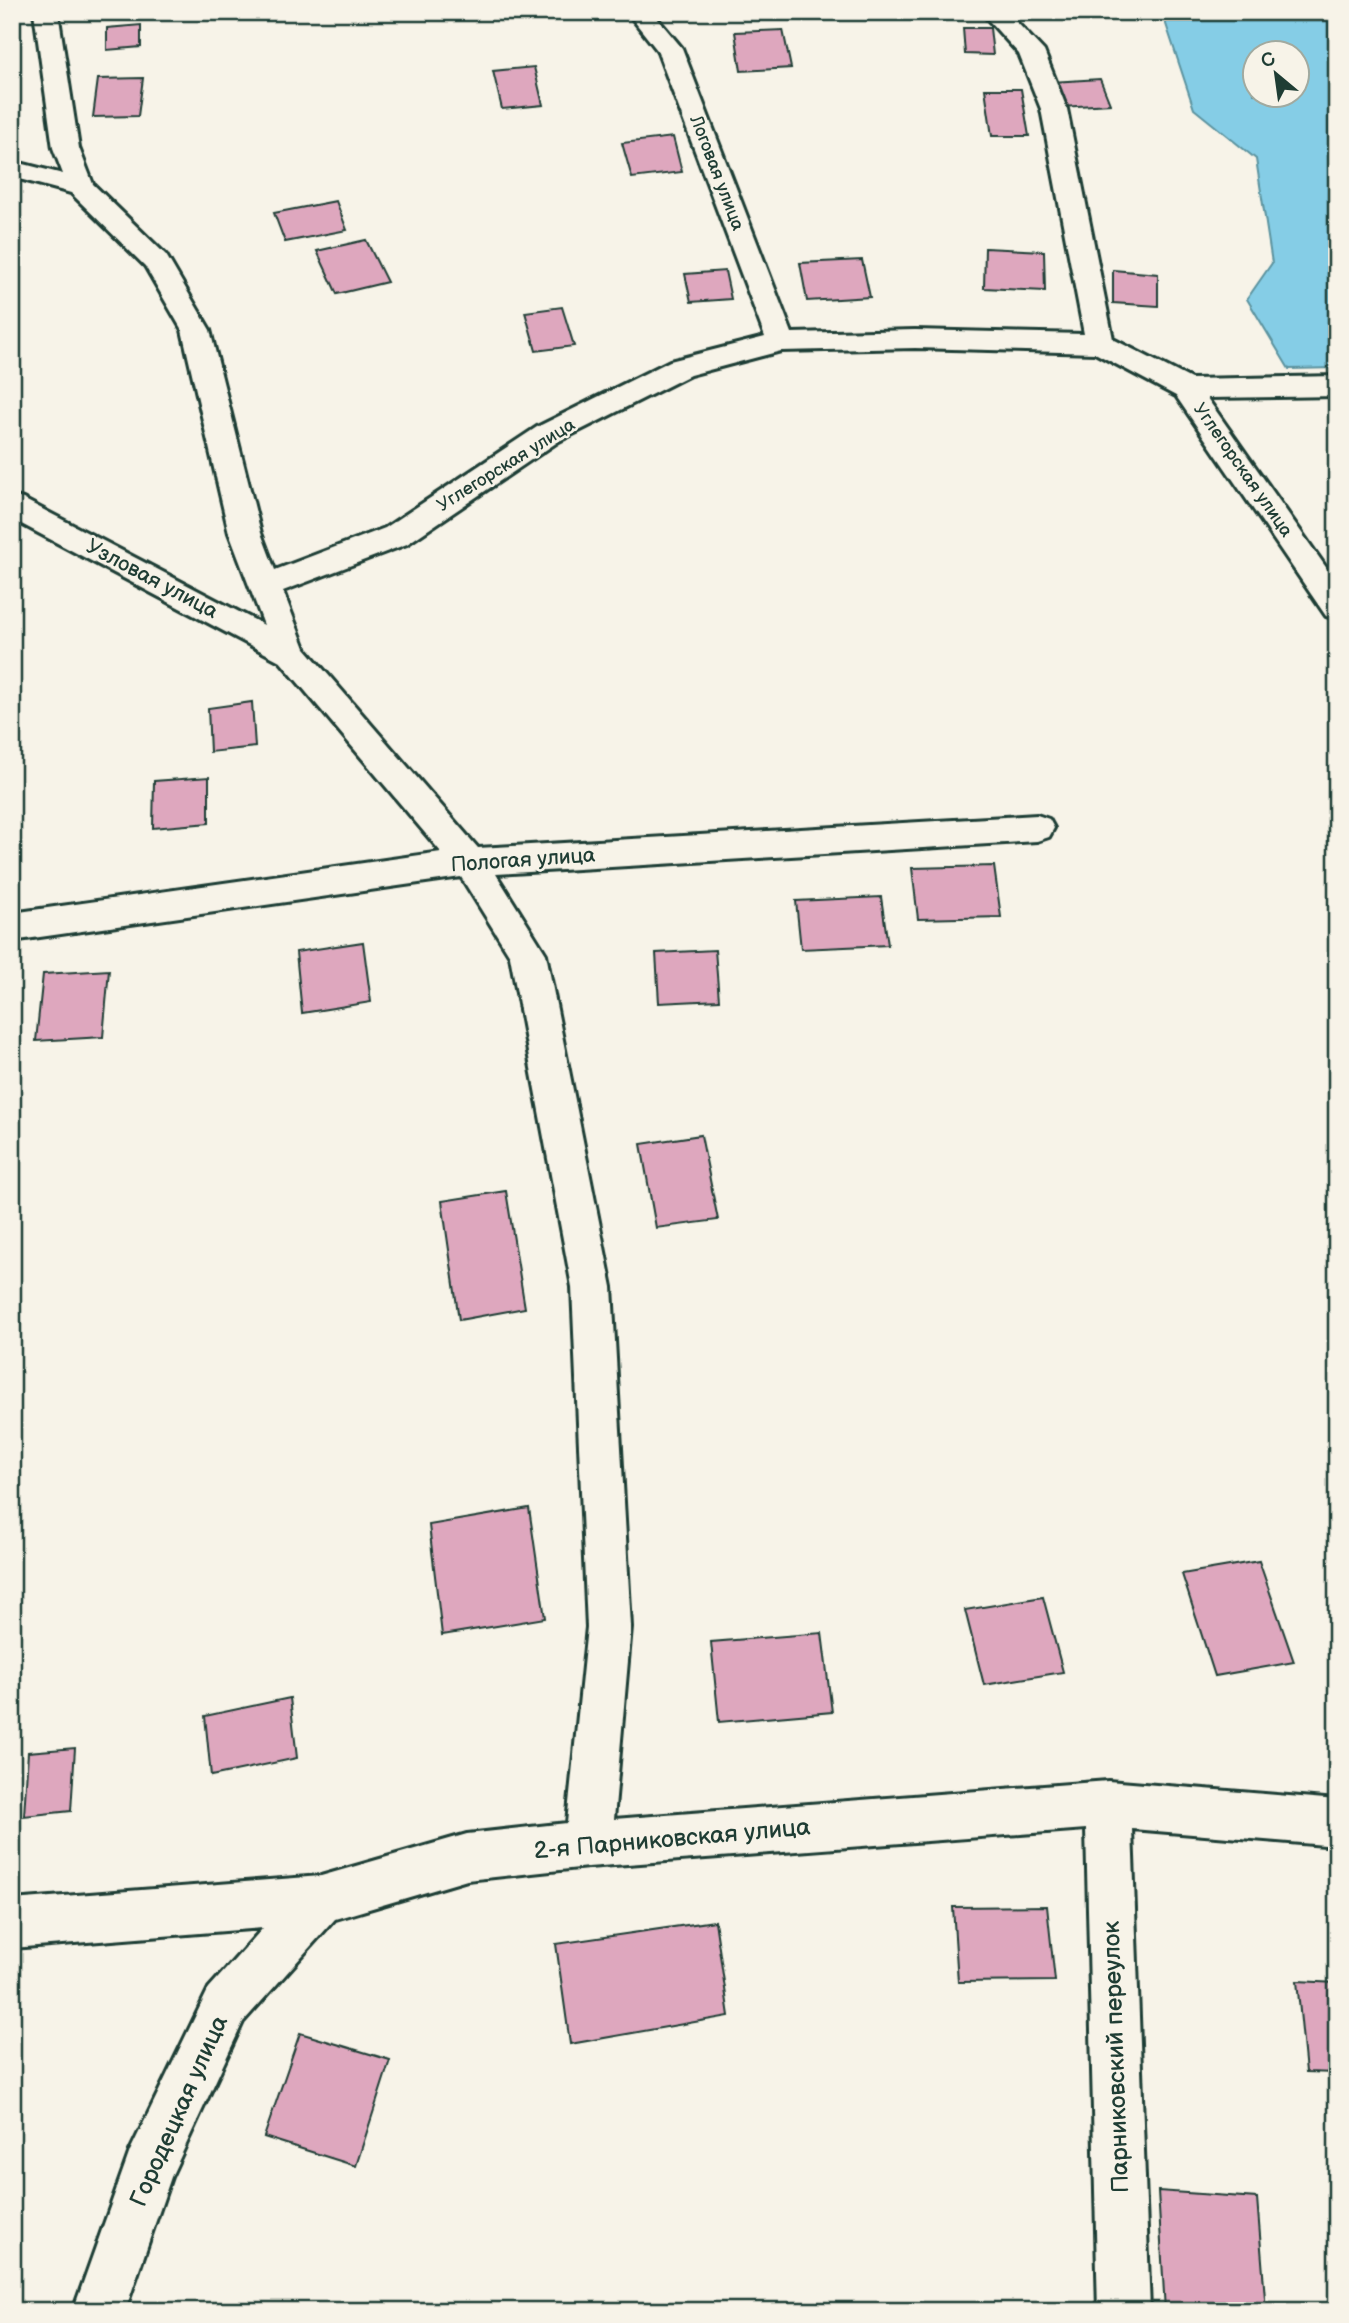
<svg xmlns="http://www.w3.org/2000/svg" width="1349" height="2323" viewBox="0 0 1349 2323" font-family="'Balsamiq Sans',sans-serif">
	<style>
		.water { fill: #85cde6; stroke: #5c939f; stroke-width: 2; fill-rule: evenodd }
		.building { fill: #dea7be; stroke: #1f3d34; stroke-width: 2 }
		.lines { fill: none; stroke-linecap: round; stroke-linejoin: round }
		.minor-casing { stroke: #1f3d34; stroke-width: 6 }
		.minor { fill: #f7f3e8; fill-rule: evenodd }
		.labels { text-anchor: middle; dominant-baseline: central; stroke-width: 5; stroke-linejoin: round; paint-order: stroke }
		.far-street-label { font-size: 18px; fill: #1f3d34; stroke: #f7f3e8 }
		.street-label { font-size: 21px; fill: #1f3d34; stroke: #f7f3e8 }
		.near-street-label { font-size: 24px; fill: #1f3d34; stroke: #f7f3e8 }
	</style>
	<rect width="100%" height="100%" fill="#f7f3e8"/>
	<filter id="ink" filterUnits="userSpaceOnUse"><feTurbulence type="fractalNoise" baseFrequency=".0143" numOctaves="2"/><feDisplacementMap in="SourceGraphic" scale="14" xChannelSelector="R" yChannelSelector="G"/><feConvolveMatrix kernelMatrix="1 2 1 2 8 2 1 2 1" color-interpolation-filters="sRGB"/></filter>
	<g filter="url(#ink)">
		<path class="water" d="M1162,12H1337V368L1289,369L1247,299L1272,263L1256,159L1194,109ZM1254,52H1296V94H1254Z"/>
		<g class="building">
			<polygon points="141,25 141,47 107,50 107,28"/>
			<polygon points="963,28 990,28 993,55 965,54"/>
			<polygon points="783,30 791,68 741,71 735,32"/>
			<polygon points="534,67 543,105 502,109 493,71"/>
			<polygon points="143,78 138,116 93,117 98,79"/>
			<polygon points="1100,79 1110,104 1061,107 1052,82"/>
			<polygon points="985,89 1021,89 1029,136 992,136"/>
			<polygon points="673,137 682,172 632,178 622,143"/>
			<polygon points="336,201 347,230 285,242 274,213"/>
			<polygon points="366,240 387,282 337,294 317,251"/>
			<polygon points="985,248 1044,251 1045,291 984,288"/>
			<polygon points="862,260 870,297 807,301 800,263"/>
			<polygon points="1113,270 1158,274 1158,306 1113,303"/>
			<polygon points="725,271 731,299 691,302 685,274"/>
			<polygon points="562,307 574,346 536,351 525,312"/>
			<polygon points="252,702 255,747 210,752 208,708"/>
			<polygon points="209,777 209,823 153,828 154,781"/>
			<polygon points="994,866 1001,917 918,919 912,868"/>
			<polygon points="881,897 888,945 801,949 796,901"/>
			<polygon points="363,942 371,1002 302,1013 296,952"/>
			<polygon points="715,950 719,1000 659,1003 656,953"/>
			<polygon points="109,970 103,1037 36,1041 43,974"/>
			<polygon points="701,1135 718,1220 656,1228 641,1144"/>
			<polygon points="506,1191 525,1308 459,1320 442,1201"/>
			<polygon points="529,1508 545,1618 442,1635 429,1525"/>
			<polygon points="1259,1561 1294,1662 1215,1676 1182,1574"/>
			<polygon points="1043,1597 1063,1672 984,1685 965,1610"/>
			<polygon points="822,1633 832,1712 719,1722 711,1642"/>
			<polygon points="290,1698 297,1758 211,1776 205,1716"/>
			<polygon points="75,1748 71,1811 24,1816 28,1752"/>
			<polygon points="1047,1906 1055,1981 958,1982 953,1907"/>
			<polygon points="715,1921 729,2016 570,2044 556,1944"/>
			<polygon points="1297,1981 1337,1983 1337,2073 1306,2072"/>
			<polygon points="300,2033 390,2060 356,2166 264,2137"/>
			<polygon points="1158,2191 1257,2198 1266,2311 1165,2311"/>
		</g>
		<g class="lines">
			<defs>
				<polygon id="minor" points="34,12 58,12 79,148 93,184 166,255 210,330 261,533 275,570 385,528 537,427 670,361 765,337 657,50 627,12 652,12 682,48 792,333 915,330 1084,334 1041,109 1019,54 981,12 1007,12 1044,51 1067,109 1113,339 1191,379 1337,376 1337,396 1207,398 1337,583 1337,619 1326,616 1176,396 1095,353 915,348 781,351 690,375 559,441 407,544 283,591 305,648 478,848 1037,815 1049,819 1054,828 1049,837 1037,841 496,874 546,954 612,1287 631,1627 614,1819 1108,1781 1337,1800 1337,1846 1132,1829 1150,2311 1098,2311 1086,1829 588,1867 467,1880 335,1919 243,2022 171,2177 125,2311 73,2311 130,2151 209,1988 263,1928 12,1948 12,1900 321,1876 467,1834 567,1823 587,1627 572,1287 510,956 461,877 12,941 12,913 441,852 280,661 12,519 12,496 23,499 264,625 229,533 182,330 145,266 71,193 12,177 12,161 63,174 53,148"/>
			</defs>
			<use href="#minor" class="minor-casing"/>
			<use href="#minor" class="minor"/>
		</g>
	</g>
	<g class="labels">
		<g class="far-street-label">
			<text transform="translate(717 173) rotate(69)">Логовая улица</text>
			<text transform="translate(506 465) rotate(-32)">Углегорская улица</text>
			<text transform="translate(1243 470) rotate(55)">Углегорская улица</text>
		</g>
		<g class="street-label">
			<text transform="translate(152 579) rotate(28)">Узловая улица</text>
			<text transform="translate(523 860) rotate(-4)">Пологая улица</text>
		</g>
		<g class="near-street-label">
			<text transform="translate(672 1839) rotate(-5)">2-я Парниковская улица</text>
			<text transform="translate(1116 2057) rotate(-92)">Парниковский переулок</text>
			<text transform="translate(179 2111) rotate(-66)">Городецкая улица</text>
		</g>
	</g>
	<rect width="1349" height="2323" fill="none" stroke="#f7f3e8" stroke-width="42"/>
	<rect x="21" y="21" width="1307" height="2281" fill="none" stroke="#1f3d34" stroke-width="2.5" filter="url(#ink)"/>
	<g transform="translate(1276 74) rotate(331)"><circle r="33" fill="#f7f3e8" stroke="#a1aaa0" stroke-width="2"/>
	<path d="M0-5L12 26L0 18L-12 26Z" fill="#1f3d34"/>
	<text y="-10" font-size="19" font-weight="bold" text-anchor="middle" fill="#1f3d34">С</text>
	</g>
</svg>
